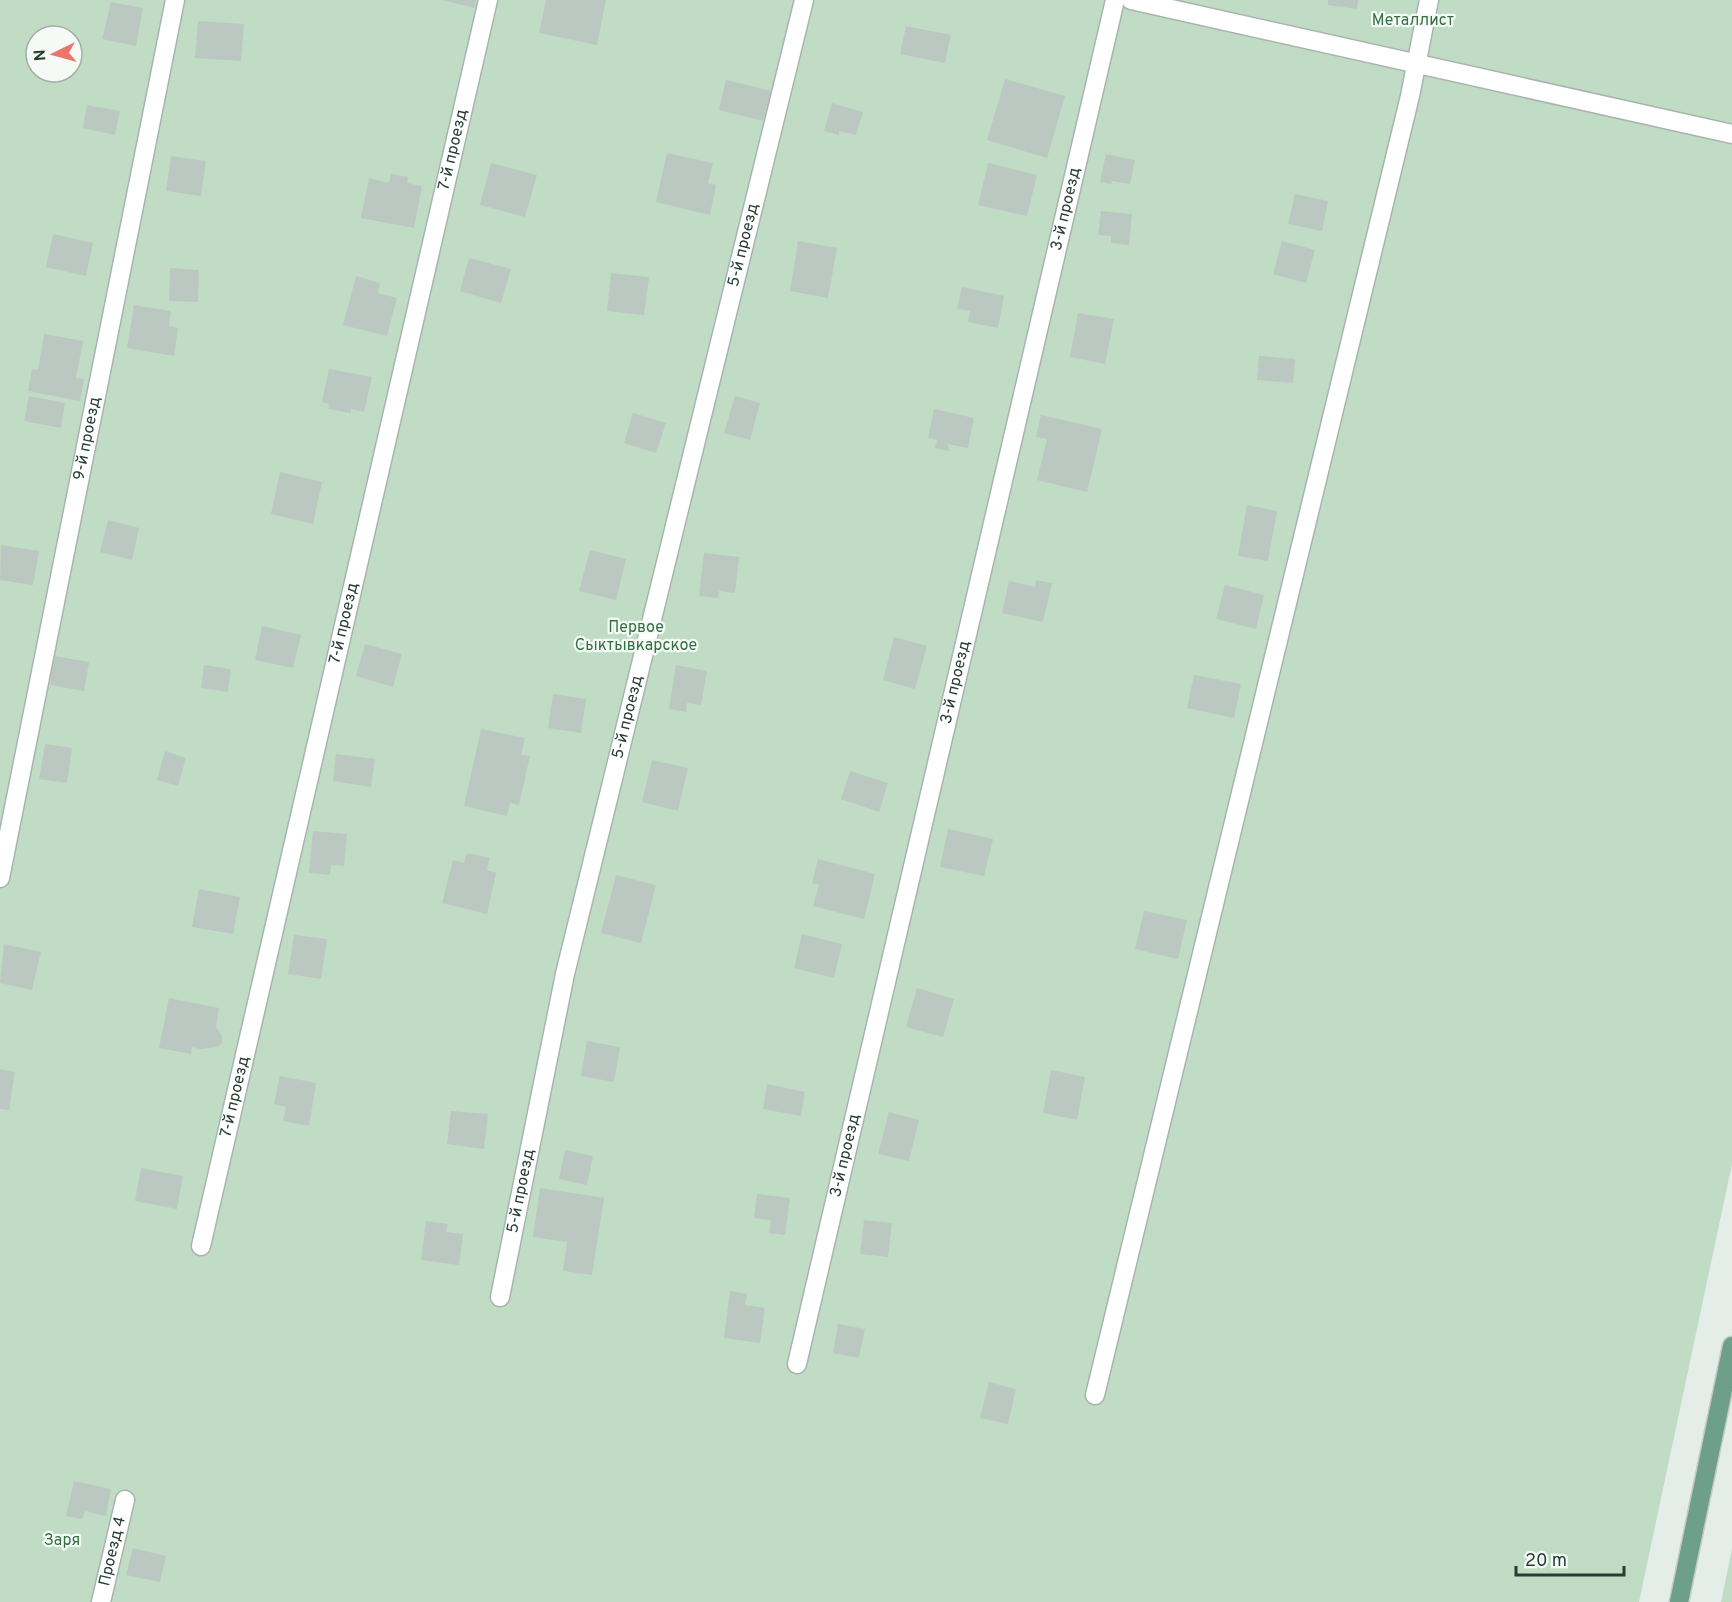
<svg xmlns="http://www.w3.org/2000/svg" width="1732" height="1602" viewBox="0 0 1732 1602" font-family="Overpass,sans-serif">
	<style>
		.green { fill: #c0dcc4; fill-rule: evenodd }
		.building { fill: #bbc8c1 }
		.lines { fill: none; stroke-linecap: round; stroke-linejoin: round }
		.minor-casing { stroke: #a8b5af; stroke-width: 21 }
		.major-casing { stroke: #c2c9c6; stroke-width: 21 }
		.minor { stroke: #fff; stroke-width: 18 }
		.major { stroke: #6e9f8b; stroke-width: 18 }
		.labels { text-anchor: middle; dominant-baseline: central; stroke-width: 4.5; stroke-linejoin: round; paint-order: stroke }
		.park-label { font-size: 16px; fill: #337142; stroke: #f6faf7 }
		.street-label { font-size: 16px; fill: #263e34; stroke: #f6faf7 }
	</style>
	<rect width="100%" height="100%" fill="#e5ede9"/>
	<g class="green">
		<path d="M0,0H1732V1164L1639,1602H0ZM36,36H72V72H36Z"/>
		<polygon points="1732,1549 1732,1602 1721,1602"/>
	</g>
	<g class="building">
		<polygon points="442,0 476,0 475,8"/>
		<polygon points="546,0 606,0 597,45 539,33"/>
		<polygon points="1328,0 1358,0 1357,9 1328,5"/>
		<polygon points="111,2 143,8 136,46 102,39"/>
		<polygon points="198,21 244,24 241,61 195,58"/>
		<polygon points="906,26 951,35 945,63 900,54"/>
		<polygon points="1005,79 1065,96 1047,158 987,140"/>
		<polygon points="726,80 771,91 763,121 719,110"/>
		<polygon points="832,103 863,112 856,135 839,131 839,135 824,131"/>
		<polygon points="87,105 120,111 115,135 83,128"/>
		<polygon points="667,153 713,163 708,183 716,185 710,215 656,202"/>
		<polygon points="1106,154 1135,160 1130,184 1112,181 1111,184 1100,182"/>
		<polygon points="171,156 206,161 201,196 166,191"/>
		<polygon points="491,163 537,175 525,217 480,205"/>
		<polygon points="988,163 1037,175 1027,216 978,205"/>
		<polygon points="391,174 408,177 407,183 422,186 414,228 361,218 369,178 389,183"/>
		<polygon points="1295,194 1328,201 1322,231 1288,224"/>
		<polygon points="1101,211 1132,214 1129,245 1111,243 1111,236 1098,235"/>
		<polygon points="53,234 93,243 86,276 46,267"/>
		<polygon points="798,241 837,248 828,298 790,291"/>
		<polygon points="1282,241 1315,250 1306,283 1273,274"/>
		<polygon points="469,258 511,269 501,303 460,291"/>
		<polygon points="170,268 199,270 198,302 169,301"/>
		<polygon points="611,273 649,277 644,315 607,311"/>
		<polygon points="356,276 380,283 378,293 397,298 387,336 343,325"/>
		<polygon points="962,287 1004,296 998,328 968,322 970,311 957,309"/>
		<polygon points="134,305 171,311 169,326 178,328 174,356 127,348"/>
		<polygon points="1078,313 1114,319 1105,364 1070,357"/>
		<polygon points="44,334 83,341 76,378 84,379 80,401 28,391 32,369 38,370"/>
		<polygon points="1259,356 1295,359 1293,383 1257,380"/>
		<polygon points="329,369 372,377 364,412 351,409 351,413 328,409 329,404 322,402"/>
		<polygon points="29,396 65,403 61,428 24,421"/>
		<polygon points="735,396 760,403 750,440 724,433"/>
		<polygon points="934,409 974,418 968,448 948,444 949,451 935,448 937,440 928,438"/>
		<polygon points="633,413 666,423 656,453 624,443"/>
		<polygon points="1041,415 1102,429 1087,492 1037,480 1047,439 1036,437"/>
		<polygon points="280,472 322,482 313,524 271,514"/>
		<polygon points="1247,505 1277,511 1268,561 1238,556"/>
		<polygon points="108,520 139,528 132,560 100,552"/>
		<polygon points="1,545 39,551 33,585 0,580"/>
		<polygon points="590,550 626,559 616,600 579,591"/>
		<polygon points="704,553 739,557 735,593 719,591 718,598 699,596"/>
		<polygon points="1036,580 1052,583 1043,622 1002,613 1009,581 1035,587"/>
		<polygon points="1225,585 1264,595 1256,629 1216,619"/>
		<polygon points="262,626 301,635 293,668 255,660"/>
		<polygon points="894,637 927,646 915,689 883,680"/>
		<polygon points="365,644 402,654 393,687 356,676"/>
		<polygon points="54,656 89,662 84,691 50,685"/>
		<polygon points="204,665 231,669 228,692 201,688"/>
		<polygon points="676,665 707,671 701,705 687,703 686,712 669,709"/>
		<polygon points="1194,675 1241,684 1234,718 1187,708"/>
		<polygon points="553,694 586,699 581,733 548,728"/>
		<polygon points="481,729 525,738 521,755 530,756 519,805 510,803 507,816 464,806"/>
		<polygon points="45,744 72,748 67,783 39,779"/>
		<polygon points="165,751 186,758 178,786 157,780"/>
		<polygon points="336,754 375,759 371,787 333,781"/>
		<polygon points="652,760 688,768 678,811 642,802"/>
		<polygon points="850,771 888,783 879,812 841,799"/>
		<polygon points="948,829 993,839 984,876 940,867"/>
		<polygon points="313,831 347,834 344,866 331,865 330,875 309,873"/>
		<polygon points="467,853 490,858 487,870 496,873 487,914 442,903 453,860 464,863"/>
		<polygon points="818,859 875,874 864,919 813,906 819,885 812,883"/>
		<polygon points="616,875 656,885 641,943 601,933"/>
		<polygon points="199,889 240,897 233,934 192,927"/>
		<polygon points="1144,911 1187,920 1178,959 1135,949"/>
		<polygon points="802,934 842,944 834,978 794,968"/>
		<polygon points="294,935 327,939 321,979 288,974"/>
		<polygon points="4,944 41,952 32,990 0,983"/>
		<polygon points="917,988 954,999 943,1037 906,1027"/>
		<polygon points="169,998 219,1008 216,1027 222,1036 222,1043 218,1047 201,1049 192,1047 191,1054 159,1048"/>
		<polygon points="587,1041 620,1047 614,1082 581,1076"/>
		<polygon points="0,1069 15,1072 9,1110 0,1109"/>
		<polygon points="1051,1070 1085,1077 1077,1120 1043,1113"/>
		<polygon points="280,1076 316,1083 309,1126 283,1121 286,1107 274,1104"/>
		<polygon points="767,1084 805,1092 801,1116 763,1109"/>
		<polygon points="451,1111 488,1114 484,1149 447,1144"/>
		<polygon points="889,1112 919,1120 909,1161 878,1154"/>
		<polygon points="565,1150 593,1156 587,1185 559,1179"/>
		<polygon points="141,1168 183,1176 177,1209 135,1201"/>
		<polygon points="540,1188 604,1198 592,1275 563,1271 567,1242 533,1237"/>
		<polygon points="757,1194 790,1198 785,1235 769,1233 771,1220 754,1218"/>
		<polygon points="864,1220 892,1223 888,1257 860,1254"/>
		<polygon points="426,1221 448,1224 446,1232 463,1234 459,1265 421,1260"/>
		<polygon points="730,1291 747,1294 745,1305 765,1308 760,1343 724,1338"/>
		<polygon points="838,1324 865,1329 859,1358 833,1353"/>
		<polygon points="989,1382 1016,1389 1008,1424 980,1418"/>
		<polygon points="74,1481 111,1489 106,1516 85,1511 82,1519 66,1516"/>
		<polygon points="133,1548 166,1556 160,1582 126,1575"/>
	</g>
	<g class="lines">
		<defs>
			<g id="minor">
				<polyline points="1131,0 1732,134"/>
				<path id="s1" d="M0,878L175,0"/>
				<path id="s2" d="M201,1246L488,0"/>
				<path id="s3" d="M500,1297L565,974L804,0"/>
				<path id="s4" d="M797,1364L1115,0"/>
				<polyline points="1095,1395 1410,96 1429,0"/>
				<path id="s5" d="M101,1602L125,1500"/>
			</g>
			<polyline id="major" points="1679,1602 1732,1346"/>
		</defs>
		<use href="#minor" class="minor-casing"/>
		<use href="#major" class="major-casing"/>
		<use href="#minor" class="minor"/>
		<use href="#major" class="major"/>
	</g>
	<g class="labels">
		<g class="park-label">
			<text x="1413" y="21">Металлист</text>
			<text x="636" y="628">Первое<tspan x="636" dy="18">Сыктывкарское</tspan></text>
			<text x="62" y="1541">Заря</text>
		</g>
		<g class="street-label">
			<text stroke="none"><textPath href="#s2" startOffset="1125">7-й проезд</textPath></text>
			<text stroke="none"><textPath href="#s4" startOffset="1186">3-й проезд</textPath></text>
			<text stroke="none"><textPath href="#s3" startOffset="1080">5-й проезд</textPath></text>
			<text stroke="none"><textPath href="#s1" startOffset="448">9-й проезд</textPath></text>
			<text stroke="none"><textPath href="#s2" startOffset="639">7-й проезд</textPath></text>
			<text stroke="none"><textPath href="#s4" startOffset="700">3-й проезд</textPath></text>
			<text stroke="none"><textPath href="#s3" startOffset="594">5-й проезд</textPath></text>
			<text stroke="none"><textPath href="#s2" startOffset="153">7-й проезд</textPath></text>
			<text stroke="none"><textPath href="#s4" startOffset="214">3-й проезд</textPath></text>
			<text stroke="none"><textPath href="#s3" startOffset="108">5-й проезд</textPath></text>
			<text stroke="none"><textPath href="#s5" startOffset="52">Проезд 4</textPath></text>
		</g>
	</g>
	<g transform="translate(54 54) rotate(265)"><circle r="28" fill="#f6faf7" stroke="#a3afa9" stroke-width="1.5"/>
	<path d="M0-4.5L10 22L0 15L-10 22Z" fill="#e6776a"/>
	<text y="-9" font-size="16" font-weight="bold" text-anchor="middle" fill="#263e34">N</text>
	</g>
	<path d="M1516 1566v9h108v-9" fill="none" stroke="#263e34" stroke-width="3"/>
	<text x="1525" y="1566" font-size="18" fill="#263e34" stroke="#f6faf7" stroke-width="4.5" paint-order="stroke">20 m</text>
</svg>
